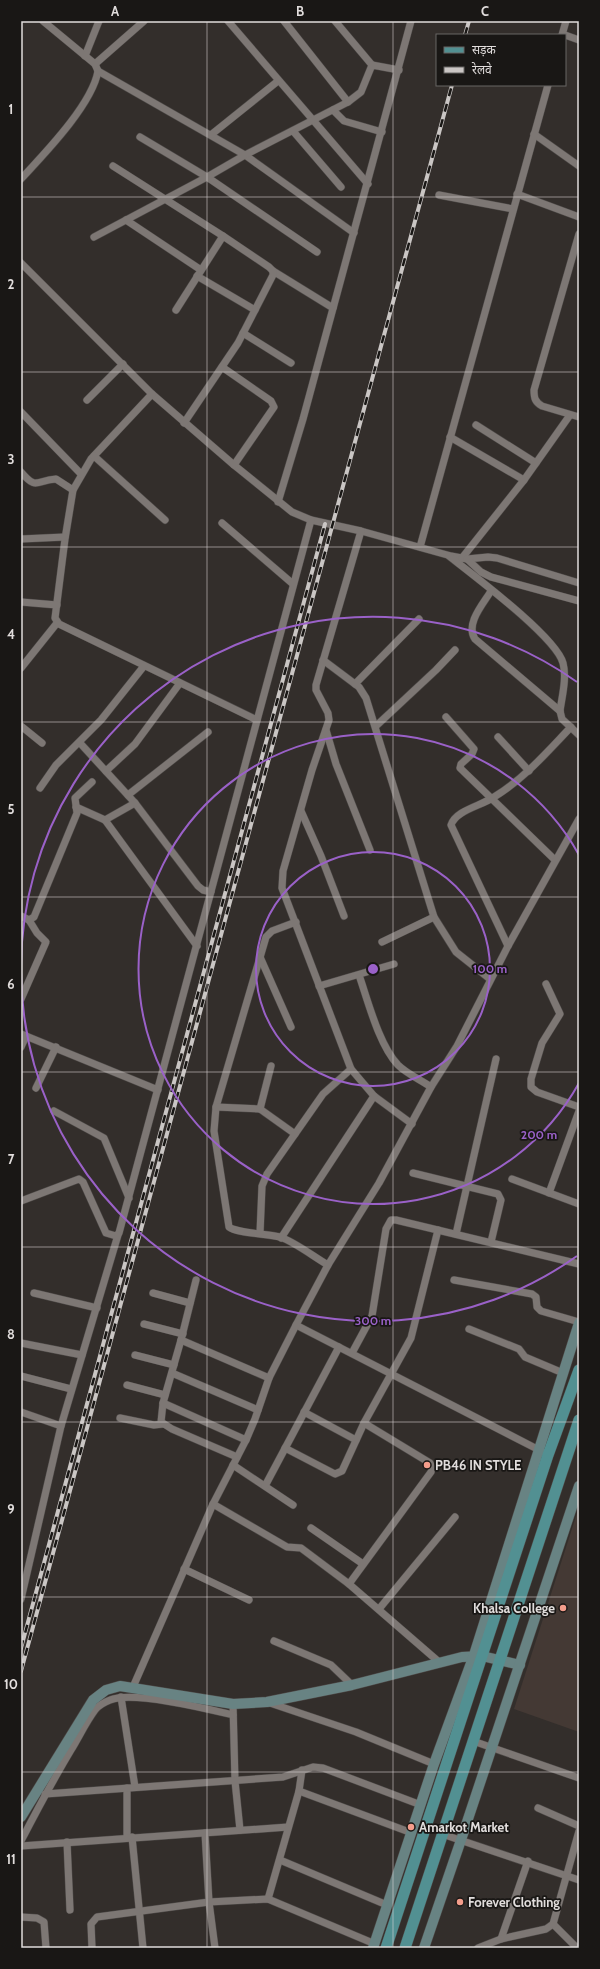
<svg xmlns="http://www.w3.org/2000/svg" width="600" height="1969" viewBox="0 0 600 1969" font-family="Cabin,'Noto Sans Devanagari',sans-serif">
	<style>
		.built { fill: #443934 }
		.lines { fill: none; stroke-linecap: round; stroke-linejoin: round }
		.minor-casing { stroke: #4e4a48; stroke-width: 8 }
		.secondary-casing { stroke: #4e4a48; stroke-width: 11 }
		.primary-casing { stroke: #4e4a48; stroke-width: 12 }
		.minor { stroke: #7d7774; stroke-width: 7 }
		.secondary { stroke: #688383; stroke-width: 10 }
		.primary { stroke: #529092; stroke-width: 11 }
		.rail-casing { stroke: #cac6c4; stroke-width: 4 }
		.rail { stroke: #191715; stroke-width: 2.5; stroke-dasharray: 8; stroke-linecap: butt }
		.grid { fill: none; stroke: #e1dddc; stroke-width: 1; stroke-opacity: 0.55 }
		.ring { fill: none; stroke: #9a61c8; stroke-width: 2 }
		.poi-dot { fill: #f49d8b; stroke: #191715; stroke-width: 1.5 }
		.labels { text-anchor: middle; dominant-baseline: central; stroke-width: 3.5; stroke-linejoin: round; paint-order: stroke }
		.poi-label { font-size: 13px; font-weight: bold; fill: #e1dddc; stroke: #191715; text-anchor: start }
		.centre { fill: #9a61c8; stroke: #191715; stroke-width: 2 }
		.ring-label { font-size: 12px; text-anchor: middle; font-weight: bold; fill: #9a61c8; stroke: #191715; stroke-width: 3.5; stroke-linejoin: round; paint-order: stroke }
		.neatline { fill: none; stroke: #e1dddc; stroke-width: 1.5 }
		.grid-label { font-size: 13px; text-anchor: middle; font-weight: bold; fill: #e1dddc }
	</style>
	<rect width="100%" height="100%" fill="#332e2b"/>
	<polygon class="built" points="579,1507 579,1732 514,1709"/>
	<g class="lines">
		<defs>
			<g id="minor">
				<polyline points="228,21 368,184"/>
				<polyline points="284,21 348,102"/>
				<polyline points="335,21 372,65"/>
				<polyline points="562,35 566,21"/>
				<polyline points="565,35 579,40"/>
				<polyline points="85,56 99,21"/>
				<polyline points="95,64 144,21"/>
				<polyline points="98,71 245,155 354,233"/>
				<polyline points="333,110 344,121 382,132"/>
				<polyline points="293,131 341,187"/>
				<polyline points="212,134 278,81"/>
				<polyline points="534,134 579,166"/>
				<polyline points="140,137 207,177 317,252"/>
				<polyline points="113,166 223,236 176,310"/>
				<path d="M21,179C44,154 92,105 98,71L95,64L43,21"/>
				<polyline points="517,194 579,217"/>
				<polyline points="439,195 513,209"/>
				<polyline points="126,220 201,270"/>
				<path d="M579,234L534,390C534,398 535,402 542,406L579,417"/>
				<polyline points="94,237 207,177 245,155 348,102 361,92 372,65 399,70"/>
				<polyline points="21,263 152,394 234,465 292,512 311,520 361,531 451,556 467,559 488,557 497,558 579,583"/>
				<polyline points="273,271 333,308"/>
				<polyline points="197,276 255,310"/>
				<polyline points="243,333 291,363"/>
				<polyline points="222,367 271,401 274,407 234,465"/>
				<polyline points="152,394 91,459 73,490 65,539 55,618 59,624 257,720"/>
				<polyline points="87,400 123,364"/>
				<polyline points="21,412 81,474"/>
				<polyline points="184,423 238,343 273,275 273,271 269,267 223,236"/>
				<polyline points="476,425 536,463"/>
				<polyline points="450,437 524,480"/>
				<polyline points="94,456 165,520"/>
				<path d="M21,472C37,491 36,480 56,479L73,490"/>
				<polyline points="278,502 303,419 411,21"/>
				<polyline points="222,523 293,584"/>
				<polyline points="361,531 316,685 316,690 328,713 329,720 312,770 283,871 282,888 351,1069 374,1096 412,1124"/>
				<polyline points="21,539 65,537"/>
				<polyline points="420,547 548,85"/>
				<path d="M449,556C473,575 556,637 563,663C567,678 562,696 560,711L562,719L579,735"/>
				<polyline points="462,558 524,480 570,415"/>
				<polyline points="467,559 481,572 491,577 579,601"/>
				<path d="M491,591C483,604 465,624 475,639L560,711"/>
				<polyline points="21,602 57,605"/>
				<polyline points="323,660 359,687 366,698 434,917 456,952 490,979"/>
				<polyline points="21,668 57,623"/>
				<polyline points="355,684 419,619"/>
				<polyline points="446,717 474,749 472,754 461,764 460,768 555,860"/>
				<polyline points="21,726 42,743"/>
				<polyline points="376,726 436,670 455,650"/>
				<polyline points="326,730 336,764 370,850"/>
				<polyline points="498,737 529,771"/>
				<polyline points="80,743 135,803 198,886 203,890 211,892"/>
				<polyline points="106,771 135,744 180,683"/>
				<polyline points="40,788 56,765 101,720 144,666"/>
				<polyline points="128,795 208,732"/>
				<polyline points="76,807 105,820 135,803"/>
				<polyline points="301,811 321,856 344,916"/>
				<polyline points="105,820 197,946"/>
				<polyline points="21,916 29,920 34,917 77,813 75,798 92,782"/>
				<path d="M296,922L272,931L266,937L216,1107L214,1131L229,1227C236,1233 268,1234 280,1237C295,1242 314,1257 328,1265"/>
				<polyline points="382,942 434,917"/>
				<path d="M508,946L451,825C456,810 481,806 494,797C524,779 547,752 571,727"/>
				<polyline points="260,957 291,1027"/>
				<path d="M359,975C368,1001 379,1045 398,1065C407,1074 421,1080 431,1087"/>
				<polyline points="546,984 560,1014 542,1043 531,1079 531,1087 537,1092 579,1107"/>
				<polyline points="319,986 394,964"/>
				<polyline points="21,999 46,942 37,933 29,920"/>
				<polyline points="21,1034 158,1090"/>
				<polyline points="21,1047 26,1036"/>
				<polyline points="36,1088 56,1047"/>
				<polyline points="216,1107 260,1109 295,1134"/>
				<polyline points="260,1109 271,1066"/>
				<polyline points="54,1111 104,1138 129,1198"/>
				<polyline points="413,1173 498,1194 501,1200 491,1242"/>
				<polyline points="512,1179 579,1204"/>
				<polyline points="549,1193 579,1111"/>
				<polyline points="21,1201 79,1179 83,1182 106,1233 116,1236 119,1233 311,520"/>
				<polyline points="260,1233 262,1186 267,1174 323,1094 351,1069"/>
				<polyline points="456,1234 496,1059"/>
				<polyline points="281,1238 374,1096"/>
				<polyline points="196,1280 181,1340 163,1403 161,1422 172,1429 237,1457"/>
				<polyline points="454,1280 532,1294 536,1297 537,1307 541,1311 579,1322"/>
				<polyline points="34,1293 97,1308"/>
				<polyline points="153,1293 190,1303"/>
				<polyline points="144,1324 183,1334"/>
				<polyline points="296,1325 543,1452"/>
				<polyline points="469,1329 519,1349 525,1357 563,1373"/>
				<polyline points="181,1340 269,1378"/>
				<polyline points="21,1343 82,1355"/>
				<polyline points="352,1353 372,1316 386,1229 391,1220 396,1220 579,1264"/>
				<polyline points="135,1355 174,1365"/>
				<polyline points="172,1373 258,1410"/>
				<polyline points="21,1376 71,1389"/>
				<polyline points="127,1385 165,1395"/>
				<polyline points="163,1403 246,1440"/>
				<polyline points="21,1412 61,1426"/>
				<polyline points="304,1412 356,1440"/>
				<polyline points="120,1418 154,1425 163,1424"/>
				<polyline points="285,1448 335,1474 342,1471 364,1423 411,1338 438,1230"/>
				<polyline points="233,1465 293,1505"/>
				<polyline points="265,1486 339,1347"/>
				<polyline points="213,1504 287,1547 301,1548 349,1584 439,1662"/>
				<polyline points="311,1528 363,1564"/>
				<polyline points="184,1569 249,1600"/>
				<polyline points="349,1584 431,1472 432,1468 430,1463 364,1423"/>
				<polyline points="21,1599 61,1426 118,1235"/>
				<polyline points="379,1609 455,1517"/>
				<polyline points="274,1641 331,1665 352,1685"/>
				<polyline points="133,1687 213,1504 246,1440 255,1419 269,1378 296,1325 328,1265 379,1183 431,1087 457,1046 508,946 579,819"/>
				<polyline points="121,1697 135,1787"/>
				<polyline points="267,1702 356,1732 434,1764"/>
				<polyline points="233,1704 235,1781 240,1830"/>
				<polyline points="473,1741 579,1778"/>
				<polyline points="127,1788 127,1837"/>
				<polyline points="299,1791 412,1833"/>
				<polyline points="45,1794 283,1777 313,1767 323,1768 421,1805"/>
				<polyline points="538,1808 579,1826"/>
				<polyline points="205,1833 209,1902 215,1948"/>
				<polyline points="442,1834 579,1880"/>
				<polyline points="132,1837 143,1948"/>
				<path d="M21,1841C37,1810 53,1780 71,1750C79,1737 86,1722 95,1710C98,1706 105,1702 110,1700C133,1690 208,1709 233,1715"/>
				<polyline points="67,1842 70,1910"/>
				<polyline points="21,1846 288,1827"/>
				<polyline points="280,1860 387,1905"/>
				<polyline points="268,1899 299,1791 302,1770"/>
				<polyline points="21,1917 37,1918 44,1922 46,1948"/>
				<polyline points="553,1924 577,1948"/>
				<polyline points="501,1939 528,1861"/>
				<polyline points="92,1948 91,1924 97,1917 209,1902 268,1899 375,1944"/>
				<polyline points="478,1948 501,1939 546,1929 553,1924 579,1831"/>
			</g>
			<g id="secondary">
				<polyline points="21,1817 93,1700 106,1690 120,1686 233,1704 267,1702 352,1685 462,1657 482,1656 520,1665"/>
				<polyline points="373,1948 434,1764 474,1655 579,1323"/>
				<polyline points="424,1948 461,1840 579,1486"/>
			</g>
			<g id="primary">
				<polyline points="386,1948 548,1455 579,1370"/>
				<polyline points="405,1948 579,1420"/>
			</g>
		</defs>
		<use href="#minor" class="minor-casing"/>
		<use href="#secondary" class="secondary-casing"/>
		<use href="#primary" class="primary-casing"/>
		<use href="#minor" class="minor"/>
		<use href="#secondary" class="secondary"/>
		<use href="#primary" class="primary"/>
		<defs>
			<g id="rail">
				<polyline points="465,35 469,21"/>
				<polyline points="21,1648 325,524"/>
				<polyline points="21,1671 452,85"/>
			</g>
		</defs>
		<use href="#rail" class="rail-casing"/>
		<use href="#rail" class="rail"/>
	</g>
	<path class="grid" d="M207,21V1948M393,21V1948M21,197H579M21,372H579M21,547H579M21,722H579M21,897H579M21,1072H579M21,1247H579M21,1422H579M21,1597H579M21,1772H579"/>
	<g class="ring">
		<circle cx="373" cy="969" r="117"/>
		<path d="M579 1083A235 235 0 1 1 579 855"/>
		<path d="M577 1256A352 352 0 0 1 21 972M21 966A352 352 0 0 1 577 682"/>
	</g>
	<g class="poi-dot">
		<circle cx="427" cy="1465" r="4"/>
		<circle cx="563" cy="1608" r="4"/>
		<circle cx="411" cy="1827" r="4"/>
		<circle cx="460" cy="1902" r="4"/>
	</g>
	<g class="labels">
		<g class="poi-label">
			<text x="435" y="1465">PB46 IN STYLE</text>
			<text x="555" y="1608" text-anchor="end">Khalsa College</text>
			<text x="419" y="1827">Amarkot Market</text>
			<text x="468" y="1902">Forever Clothing</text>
		</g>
	</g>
	<circle cx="373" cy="969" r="6" class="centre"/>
	<g class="ring-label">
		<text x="490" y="973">100 m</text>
		<text x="539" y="1139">200 m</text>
		<text x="373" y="1325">300 m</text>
	</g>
	<rect width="600" height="1969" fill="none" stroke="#191715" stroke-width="44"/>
	<rect x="436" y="34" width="130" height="52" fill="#191715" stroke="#696665"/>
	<rect x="444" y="47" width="20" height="6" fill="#529092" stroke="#696665"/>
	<text x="472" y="54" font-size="12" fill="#e1dddc">सड़क</text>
	<rect x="444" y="67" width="20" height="6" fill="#cac6c4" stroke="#696665"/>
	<text x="472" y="74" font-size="12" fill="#e1dddc">रेलवे</text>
	<rect x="22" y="22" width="556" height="1925" class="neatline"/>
	<g class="grid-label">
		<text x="115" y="16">A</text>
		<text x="300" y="16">B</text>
		<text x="485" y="16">C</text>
		<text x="11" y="114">1</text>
		<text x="11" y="289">2</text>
		<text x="11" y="464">3</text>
		<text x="11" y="639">4</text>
		<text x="11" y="814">5</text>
		<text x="11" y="989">6</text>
		<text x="11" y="1164">7</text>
		<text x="11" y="1339">8</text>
		<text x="11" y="1514">9</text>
		<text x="11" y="1689">10</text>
		<text x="11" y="1864">11</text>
	</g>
</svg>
